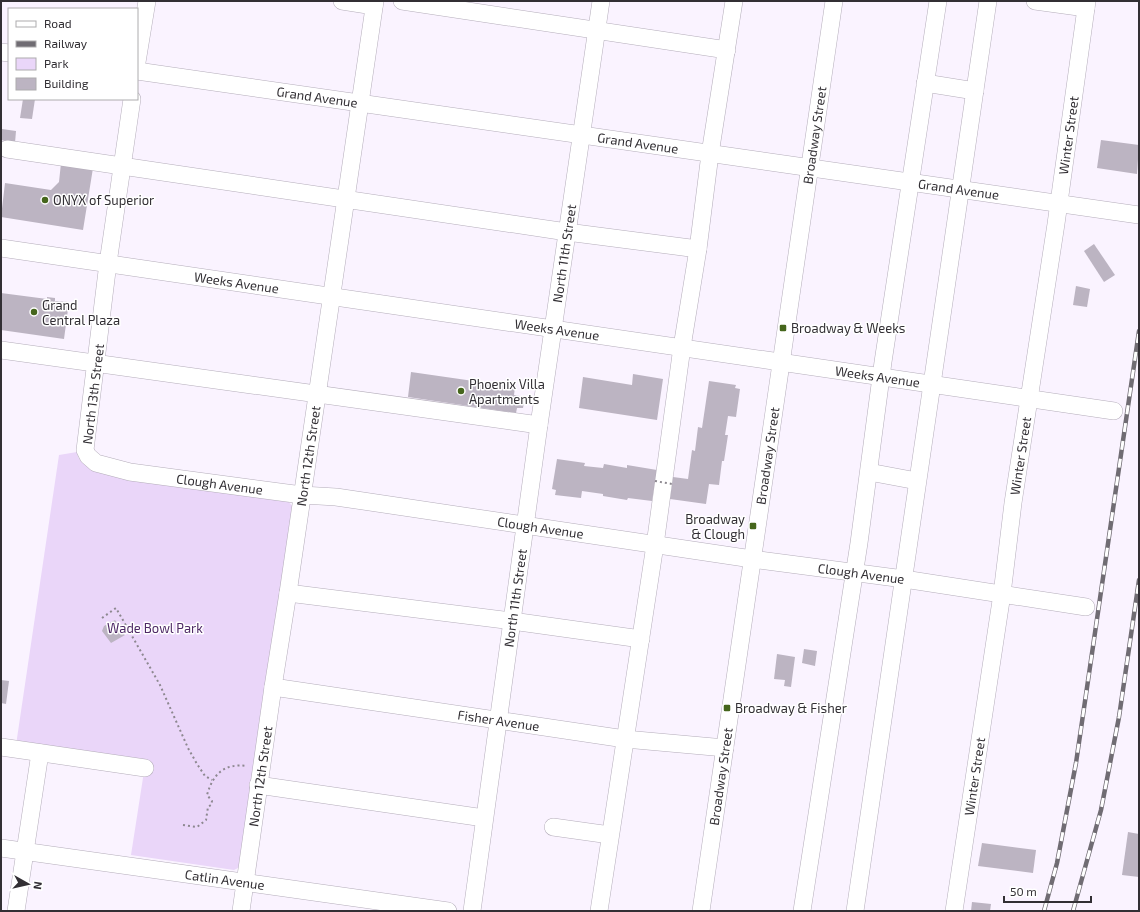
<svg xmlns="http://www.w3.org/2000/svg" width="1140" height="912" viewBox="0 0 1140 912" font-family="'Exo 2',sans-serif">
	<style>
		.green { fill: #ead6f9 }
		.building { fill: #bcb4c2 }
		.lines { fill: none; stroke-linecap: round; stroke-linejoin: round }
		.minor-casing { stroke: #b4adba; stroke-width: 18 }
		.path { stroke: #8d8890; stroke-width: 2; stroke-dasharray: 2 3; stroke-linecap: butt }
		.minor { stroke: #fff; stroke-width: 17 }
		.rail-casing { stroke: #706c73; stroke-width: 4.5 }
		.rail { stroke: #fff; stroke-width: 3; stroke-dasharray: 9; stroke-linecap: butt }
		.path-bridge { stroke: #8d8890; stroke-width: 2; stroke-dasharray: 2 3; stroke-linecap: butt }
		.poi-dot { fill: #45661c; stroke: #fff; stroke-width: 1.5 }
		.labels { text-anchor: middle; dominant-baseline: central; stroke-width: 3; stroke-linejoin: round; paint-order: stroke }
		.street-label { font-size: 13px; fill: #322f34; stroke: #fff }
		.poi-label { font-size: 13px; fill: #322f34; stroke: #fff; text-anchor: start }
		.park-label { font-size: 13px; fill: #4e2966; stroke: #fff }
	</style>
	<rect width="100%" height="100%" fill="#faf3ff"/>
	<path class="green" d="M77,452C78,461 84,465 93,468L288,501L293,507L240,867L234,870L131,855L145,765L16,745L59,455Z"/>
	<g class="building">
		<polygon points="23,99 35,99 32,119 20,118"/>
		<polygon points="2,129 16,131 15,143 1,140"/>
		<polygon points="1101,140 1139,145 1137,174 1097,168"/>
		<polygon points="61,163 93,168 83,230 1,217 5,183 51,190 59,182"/>
		<polygon points="1094,244 1115,275 1104,282 1084,251"/>
		<polygon points="1076,286 1090,289 1087,307 1073,305"/>
		<polygon points="1,293 47,299 47,297 55,298 55,301 69,302 64,339 1,330"/>
		<polygon points="411,372 515,387 514,395 525,397 523,408 517,408 516,413 408,397"/>
		<polygon points="633,374 663,379 657,420 579,408 583,377 632,385"/>
		<polygon points="709,381 736,385 735,388 740,389 736,417 728,416 725,435 728,435 724,461 722,461 719,485 709,484 706,504 670,499 673,477 688,479 692,450 695,451 698,427 702,428"/>
		<polygon points="557,459 585,463 584,466 603,468 604,464 627,468 627,465 657,470 652,501 628,498 627,500 603,496 603,494 582,491 581,498 555,495 556,490 552,489"/>
		<polygon points="115,620 125,635 111,643 102,631 104,626"/>
		<polygon points="804,649 817,651 815,666 802,663"/>
		<polygon points="777,654 795,657 791,687 784,686 785,680 774,679"/>
		<polygon points="1,680 9,681 6,704 1,703"/>
		<polygon points="1128,832 1139,834 1139,877 1122,875"/>
		<polygon points="982,843 1036,850 1033,873 978,866"/>
		<polygon points="972,902 991,904 990,911 971,911"/>
	</g>
	<g class="lines">
		<defs>
			<g id="minor">
				<polyline points="342,1 374,6"/>
				<polyline points="402,1 727,50"/>
				<polyline points="1035,1 1086,8"/>
				<polyline points="1,52 9,53"/>
				<polyline points="137,62 147,1"/>
				<path id="s1" d="M137,71L1139,215"/>
				<polyline points="925,83 975,91"/>
				<path id="s2" d="M132,99L108,263L85,450L88,456L96,463L130,472L302,495L336,497L752,559L904,579L1086,607"/>
				<polyline points="7,149 567,232 698,249"/>
				<path id="s3" d="M1,248L1114,411"/>
				<polyline points="1,350 539,425"/>
				<polyline points="869,472 917,481"/>
				<polyline points="288,593 512,621 641,639"/>
				<path id="s4" d="M273,687L625,739L725,748"/>
				<polyline points="1,747 145,768"/>
				<polyline points="258,785 484,818"/>
				<polyline points="553,827 610,835"/>
				<path id="s5" d="M1,848L448,911"/>
				<polyline points="16,911 40,753"/>
				<path id="s6" d="M241,911L273,687L288,593L375,1"/>
				<path id="s7" d="M472,911L539,425L601,1"/>
				<polyline points="599,911 655,545 682,347 698,249 710,154 734,1"/>
				<path id="s8" d="M701,911L834,1"/>
				<polyline points="802,911 859,543 883,362 938,1"/>
				<polyline points="855,911 988,1"/>
				<path id="s9" d="M954,911L1002,594L1013,503L1056,224L1087,1"/>
			</g>
		</defs>
		<use href="#minor" class="minor-casing"/>
		<g class="path">
			<polyline points="102,618 116,608 160,685 188,748 197,764 205,776 212,780"/>
			<path d="M183,825L197,827L206,820L208,807L211,805L212,801L207,795C213,774 224,763 247,766"/>
		</g>
		<use href="#minor" class="minor"/>
		<defs>
			<g id="rail">
				<polyline points="1044,911 1057,863 1076,763 1139,331"/>
				<polyline points="1073,911 1101,810 1119,717 1139,580"/>
			</g>
		</defs>
		<use href="#rail" class="rail-casing"/>
		<use href="#rail" class="rail"/>
		<polyline class="path-bridge" points="655,481 672,484"/>
	</g>
	<g class="poi-dot">
		<circle cx="45" cy="200" r="4"/>
		<circle cx="34" cy="312" r="4"/>
		<rect x="779" y="324" width="8" height="8" rx="2"/>
		<circle cx="461" cy="391" r="4"/>
		<rect x="749" y="522" width="8" height="8" rx="2"/>
		<rect x="723" y="704" width="8" height="8" rx="2"/>
	</g>
	<g class="labels">
		<g class="street-label">
			<text stroke="none"><textPath href="#s1" startOffset="182">Grand Avenue</textPath></text>
			<text stroke="none"><textPath href="#s8" startOffset="784">Broadway Street</textPath></text>
			<text stroke="none"><textPath href="#s9" startOffset="784">Winter Street</textPath></text>
			<text stroke="none"><textPath href="#s1" startOffset="506">Grand Avenue</textPath></text>
			<text stroke="none"><textPath href="#s1" startOffset="830">Grand Avenue</textPath></text>
			<text stroke="none"><textPath href="#s7" startOffset="664">North 11th Street</textPath></text>
			<text stroke="none"><textPath href="#s3" startOffset="238">Weeks Avenue</textPath></text>
			<text stroke="none"><textPath href="#s3" startOffset="562">Weeks Avenue</textPath></text>
			<text stroke="none"><textPath href="#s3" startOffset="886">Weeks Avenue</textPath></text>
			<text transform="translate(93 394) rotate(-83)">North 13th Street</text>
			<text stroke="none"><textPath href="#s6" startOffset="460">North 12th Street</textPath></text>
			<text stroke="none"><textPath href="#s8" startOffset="460">Broadway Street</textPath></text>
			<text stroke="none"><textPath href="#s9" startOffset="460">Winter Street</textPath></text>
			<text stroke="none"><textPath href="#s2" startOffset="497">Clough Avenue</textPath></text>
			<text stroke="none"><textPath href="#s2" startOffset="821">Clough Avenue</textPath></text>
			<text stroke="none"><textPath href="#s2" startOffset="1145">Clough Avenue</textPath></text>
			<text stroke="none"><textPath href="#s7" startOffset="316">North 11th Street</textPath></text>
			<text stroke="none"><textPath href="#s4" startOffset="228">Fisher Avenue</textPath></text>
			<text stroke="none"><textPath href="#s6" startOffset="136">North 12th Street</textPath></text>
			<text stroke="none"><textPath href="#s8" startOffset="136">Broadway Street</textPath></text>
			<text stroke="none"><textPath href="#s9" startOffset="136">Winter Street</textPath></text>
			<text stroke="none"><textPath href="#s5" startOffset="226">Catlin Avenue</textPath></text>
		</g>
		<g class="poi-label">
			<text x="53" y="200">ONYX of Superior</text>
			<text x="42" y="305">Grand<tspan x="42" dy="15">Central Plaza</tspan></text>
			<text x="791" y="328">Broadway &amp; Weeks</text>
			<text x="469" y="384">Phoenix Villa<tspan x="469" dy="15">Apartments</tspan></text>
			<text x="745" y="519" text-anchor="end">Broadway<tspan x="745" dy="15">&amp; Clough</tspan></text>
			<text x="735" y="708">Broadway &amp; Fisher</text>
		</g>
		<g class="park-label">
			<text x="155" y="628">Wade Bowl Park</text>
		</g>
	</g>
	<rect width="1140" height="912" fill="none" stroke="#322f34" stroke-width="4"/>
	<rect x="8" y="8" width="130" height="92" fill="#ffffff" stroke="#adacae"/>
	<rect x="16" y="21" width="20" height="6" fill="#ffffff" stroke="#adacae"/>
	<text x="44" y="28" font-size="12" fill="#322f34">Road</text>
	<rect x="16" y="41" width="20" height="6" fill="#706c73" stroke="#adacae"/>
	<text x="44" y="48" font-size="12" fill="#322f34">Railway</text>
	<rect x="16" y="58" width="20" height="12" fill="#ead6f9" stroke="#adacae"/>
	<text x="44" y="68" font-size="12" fill="#322f34">Park</text>
	<rect x="16" y="78" width="20" height="12" fill="#bcb4c2" stroke="#adacae"/>
	<text x="44" y="88" font-size="12" fill="#322f34">Building</text>
	<g transform="translate(28 884) rotate(98)" stroke="#ffffff" stroke-width="3" paint-order="stroke">
	<path d="M0-3L7 15L0 10L-7 15Z" fill="#322f34"/>
	<text y="-6" font-size="11" font-weight="bold" text-anchor="middle" fill="#322f34">N</text>
	</g>
	<path d="M1004 896v6h87v-6" fill="none" stroke="#322f34" stroke-width="2"/>
	<text x="1010" y="896" font-size="12" fill="#322f34" stroke="#ffffff" stroke-width="3" paint-order="stroke">50 m</text>
</svg>
